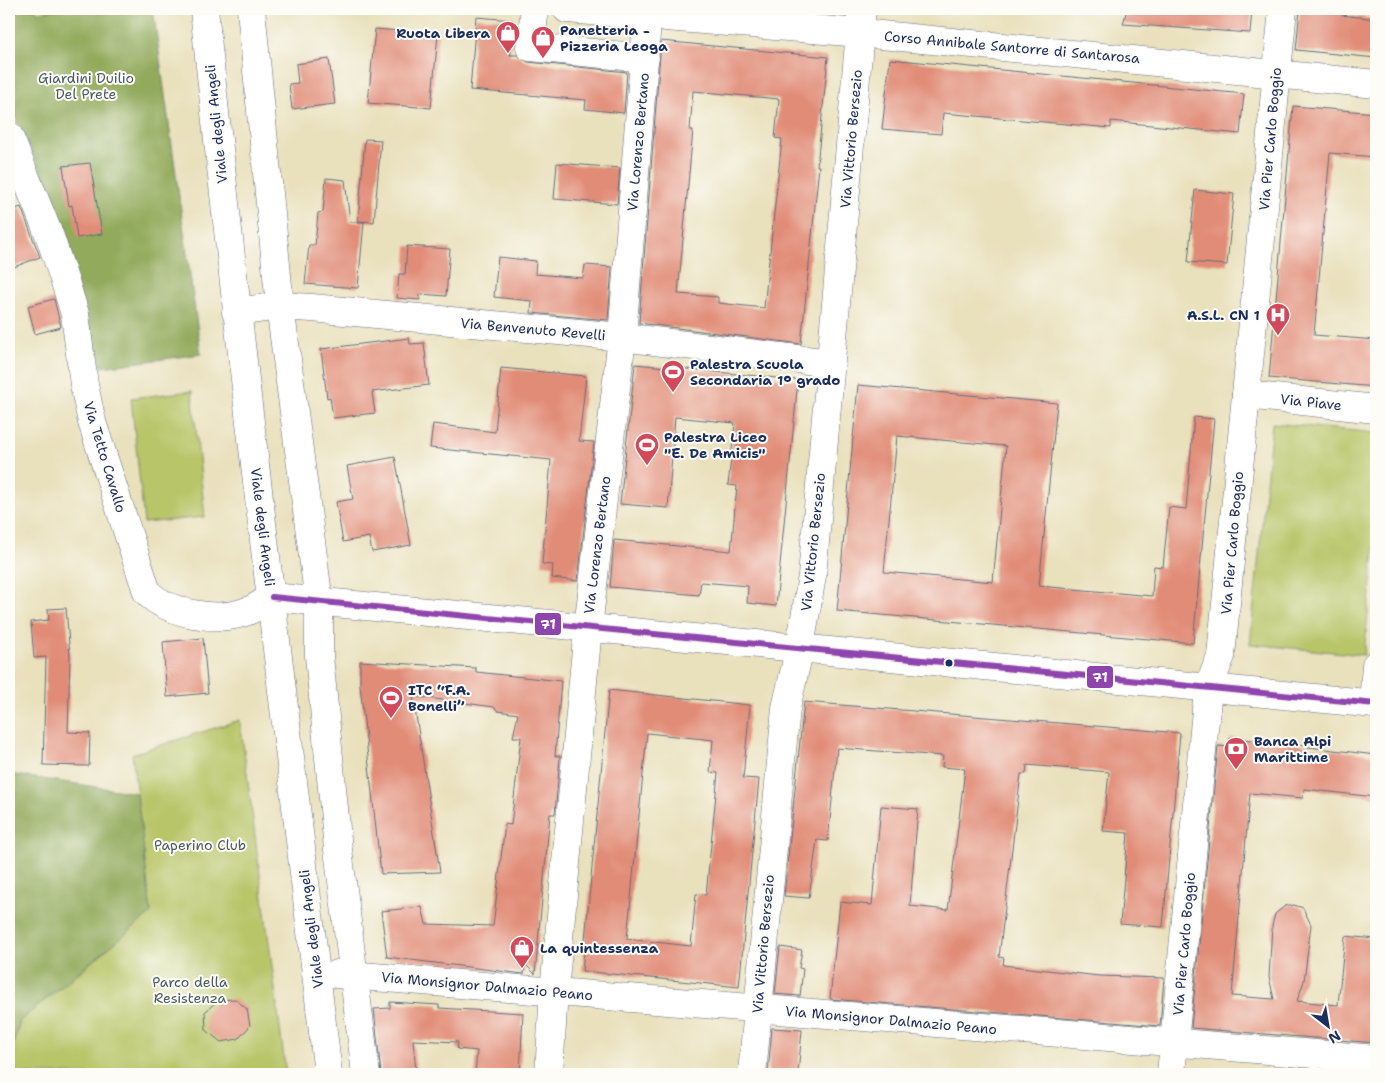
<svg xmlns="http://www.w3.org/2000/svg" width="1385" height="1083" viewBox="0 0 1385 1083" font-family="'Shantell Sans',sans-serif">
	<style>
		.green { fill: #b8c567; stroke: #6a7a62 }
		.forest { fill: #92aa5c; stroke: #566c5d }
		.building { fill: #e18c77; fill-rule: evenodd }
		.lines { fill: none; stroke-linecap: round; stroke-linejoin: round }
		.minor-casing { stroke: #636d7f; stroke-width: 29 }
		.minor { stroke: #fff; stroke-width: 28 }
		.bus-1-casing { stroke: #fdfcf7; stroke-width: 10 }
		.bus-1 { stroke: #8e44ad; stroke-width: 6 }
		.bus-dot { fill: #1b2f5e; stroke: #fdfcf7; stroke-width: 2 }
		.labels { text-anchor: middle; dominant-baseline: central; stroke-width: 4; stroke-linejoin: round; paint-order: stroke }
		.poi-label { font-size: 14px; font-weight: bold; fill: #1b2f5e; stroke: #fdfcf7; text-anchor: start }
		.street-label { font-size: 14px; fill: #1b2f5e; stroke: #fdfcf7 }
		.park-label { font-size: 14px; fill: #4a5c61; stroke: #fdfcf7 }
		.line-badge { stroke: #fdfcf7; stroke-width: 2 }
		.badge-label { font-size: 14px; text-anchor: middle; font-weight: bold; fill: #fff }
	</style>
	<rect width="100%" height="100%" fill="#fdfcf7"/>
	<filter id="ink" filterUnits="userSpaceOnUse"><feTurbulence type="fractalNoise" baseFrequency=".02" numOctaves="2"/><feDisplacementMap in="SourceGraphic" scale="10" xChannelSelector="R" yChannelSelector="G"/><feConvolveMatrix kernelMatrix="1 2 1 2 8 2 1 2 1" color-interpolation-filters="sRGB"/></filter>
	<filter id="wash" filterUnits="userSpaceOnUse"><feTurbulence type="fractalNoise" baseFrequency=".0096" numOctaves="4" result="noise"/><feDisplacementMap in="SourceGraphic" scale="20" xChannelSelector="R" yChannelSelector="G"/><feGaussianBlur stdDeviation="1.12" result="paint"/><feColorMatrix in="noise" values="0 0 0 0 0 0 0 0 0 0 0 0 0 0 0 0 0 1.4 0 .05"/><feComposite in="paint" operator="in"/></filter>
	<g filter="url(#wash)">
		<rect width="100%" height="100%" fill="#e9e0bc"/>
		<g class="green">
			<polygon points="192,391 205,517 144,523 131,398"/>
			<polygon points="1272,423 1376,433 1376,530 1364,655 1250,644"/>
			<polygon points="240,720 286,1074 9,1074 9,1059 20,1021 151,913 132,754"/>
		</g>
		<g class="forest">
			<polygon points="9,9 36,9 37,12 60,9 153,9 201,354 102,367 43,175 9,105"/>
			<polygon points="9,774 137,793 151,913 20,1020 9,1059"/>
		</g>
		<g id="blocks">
			<g class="building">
				<polygon points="1127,9 1252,9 1250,33 1123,24"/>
				<polygon points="1300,9 1341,9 1341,15 1376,19 1376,58 1296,50"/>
				<polygon points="476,17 513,20 510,55 517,55 528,62 627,72 624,113 585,109 586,100 470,90"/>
				<polygon points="375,29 438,34 431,108 368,103"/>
				<path d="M661,41L828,57L817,166H819L801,344L639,323ZM693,91L779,99L775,138L782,139L764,308L718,303V297L678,294L693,130H690Z"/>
				<polygon points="329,59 335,104 292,109 289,84 298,83 296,64"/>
				<polygon points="890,59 1244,94 1240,134 1111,121 1111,128 943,113 941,134 882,129"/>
				<polygon points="1293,106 1376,113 1376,157 1330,153 1314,335 1376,340 1376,387 1269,378"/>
				<polygon points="365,139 381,140 374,222 358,221"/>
				<polygon points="90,163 102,234 77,238 72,205 69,206 63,166"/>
				<polygon points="557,163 620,168 617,204 554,199"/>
				<polygon points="326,178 345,180 350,222 364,222 358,288 305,284 309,245 315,245 318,213 323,212"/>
				<polygon points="1195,190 1234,194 1227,265 1188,262"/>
				<polygon points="21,207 40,257 9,269 9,211"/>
				<polygon points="407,246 450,249 446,296 420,294 420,300 397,298 399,274 405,274"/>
				<polygon points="498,257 536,261 535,274 583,278 585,265 612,267 608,320 531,313 532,301 494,297"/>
				<polygon points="54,299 61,327 35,334 28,306"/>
				<polygon points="409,338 410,344 424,343 429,385 372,392 375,413 333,418 330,397 327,398 321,349"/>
				<polygon points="635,364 798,380 776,606 747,603 748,586 701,582 699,595 610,587 614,540 731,551 737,486 728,485 735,423 675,417 668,508 620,504"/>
				<polygon points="501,368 586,376 579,441 594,442 578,581 552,578 553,565 542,564 551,460 430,448 433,424 495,432"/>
				<path d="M858,385L1057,403L1039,586L1152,596L1154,566L1163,567L1169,507L1186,509L1194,417L1214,419L1193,643L837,611ZM897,436L1006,446L993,582L884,572Z"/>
				<polygon points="395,457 411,545 372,552 369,537 343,542 336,502 353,499 347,466"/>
				<polygon points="66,608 70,656 68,732 90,733 89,766 43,765 46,657 34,658 31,622 49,620 48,609"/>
				<polygon points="203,638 208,693 167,697 163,642"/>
				<polygon points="360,661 476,668 476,672 561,681 555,756 560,756 555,814 550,814 535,974 525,964 524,974 387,957 381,911 422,907 426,924 493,926 505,824 511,825 521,737 513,737 518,714 498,711 494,707 413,696 440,872 381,874 360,685"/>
				<path d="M609,690L750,705L743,778L759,779L739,987L582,971ZM647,733L713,740L710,772L718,773L706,895L696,894L691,946L627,939Z"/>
				<polygon points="804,702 1180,733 1163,927 1120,924 1128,833 1103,831 1109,772 1027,765 1026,774 1021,774 999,957 1004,958 1003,965 1099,976 1164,978 1160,1026 830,999 840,902 872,905 881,806 918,809 910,906 948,910 965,769 942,767 943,756 837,748 828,841 817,840 809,898 784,896"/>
				<polygon points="1230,738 1308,745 1308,747 1376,755 1375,797 1304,789 1303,798 1250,793 1232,996 1274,999 1269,977 1272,926 1275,914 1285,906 1294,905 1303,908 1311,925 1304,981 1297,1001 1338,1005 1345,936 1376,939 1376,1043 1191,1028 1218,746 1229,747"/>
				<polygon points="780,947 802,950 799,968 803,969 800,996 775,994"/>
				<polygon points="235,999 247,1009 250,1026 238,1039 221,1042 206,1030 205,1012 218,1000"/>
				<polygon points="390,1002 439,1005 439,1008 523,1013 520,1074 475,1074 477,1051 457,1049 458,1042 413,1040 416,1071 381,1074 374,1009 390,1008"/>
				<polygon points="772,1028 802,1030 798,1074 768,1074"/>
			</g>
		</g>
	</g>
	<g filter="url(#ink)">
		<use href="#blocks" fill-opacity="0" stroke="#636d7f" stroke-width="1"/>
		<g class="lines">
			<defs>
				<g id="minor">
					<path d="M204,9C241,364 286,719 328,1074"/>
					<polyline points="251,9 280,306 319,602 319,656 338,849 366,1074"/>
					<polyline points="535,9 530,47 645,58"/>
					<polyline points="567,9 861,33 1376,84"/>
					<path d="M9,136L50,237L66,285L75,314L84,385L92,422L147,592C168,614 217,622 245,612C255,609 264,602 272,597"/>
					<polyline points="236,312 280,306 312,308 622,337 830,363"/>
					<polyline points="1246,395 1376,409"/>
					<polyline points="272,597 1376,704"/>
					<polyline points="1373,704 1376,665"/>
					<polyline points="337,974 1376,1059"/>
					<polyline points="549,1074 554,991 588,628 622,337 648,9"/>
					<polyline points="752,1074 786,708 800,647 812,576 862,9"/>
					<polyline points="1171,1074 1208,689 1221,656 1283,9"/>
				</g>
			</defs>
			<use href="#minor" class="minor-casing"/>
			<use href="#minor" class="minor"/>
			<defs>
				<polyline id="bus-1" points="272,597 1376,704"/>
			</defs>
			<use href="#bus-1" class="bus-1-casing"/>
			<use href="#bus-1" class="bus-1"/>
		</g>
	</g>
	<defs>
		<symbol id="shop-pin" viewBox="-11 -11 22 30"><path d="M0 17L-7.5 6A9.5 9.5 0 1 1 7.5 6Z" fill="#d1495b" stroke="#fdfcf7"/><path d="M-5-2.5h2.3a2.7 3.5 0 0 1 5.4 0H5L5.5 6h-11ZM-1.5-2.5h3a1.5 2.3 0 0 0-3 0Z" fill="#fff"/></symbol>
		<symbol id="hospital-pin" viewBox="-11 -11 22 30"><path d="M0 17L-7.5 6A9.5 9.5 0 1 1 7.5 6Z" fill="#d1495b" stroke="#fdfcf7"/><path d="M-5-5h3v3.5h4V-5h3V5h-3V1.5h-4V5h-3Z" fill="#fff"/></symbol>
		<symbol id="stadium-pin" viewBox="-11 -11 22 30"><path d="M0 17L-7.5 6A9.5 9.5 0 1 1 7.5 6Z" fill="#d1495b" stroke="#fdfcf7"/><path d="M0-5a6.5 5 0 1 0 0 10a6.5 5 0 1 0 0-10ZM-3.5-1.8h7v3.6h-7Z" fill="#fff"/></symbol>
		<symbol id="bank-pin" viewBox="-11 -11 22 30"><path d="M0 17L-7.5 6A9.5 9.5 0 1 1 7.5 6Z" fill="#d1495b" stroke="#fdfcf7"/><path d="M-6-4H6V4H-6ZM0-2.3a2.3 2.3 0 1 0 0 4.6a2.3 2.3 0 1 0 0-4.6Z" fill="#fff"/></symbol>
	</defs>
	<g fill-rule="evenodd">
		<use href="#shop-pin" x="494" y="19" width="28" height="38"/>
		<use href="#shop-pin" x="529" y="24" width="28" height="38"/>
		<use href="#hospital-pin" x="1264" y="301" width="28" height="38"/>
		<use href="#stadium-pin" x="659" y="358" width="28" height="38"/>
		<use href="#stadium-pin" x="633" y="431" width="28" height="38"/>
		<use href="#stadium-pin" x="377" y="684" width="28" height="38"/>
		<use href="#bank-pin" x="1222" y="735" width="28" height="38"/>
		<use href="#shop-pin" x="508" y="934" width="28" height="38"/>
	</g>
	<circle class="bus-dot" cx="949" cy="663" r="4.5"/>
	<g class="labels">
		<g class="poi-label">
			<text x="560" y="30">Panetteria -<tspan x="560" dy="16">Pizzeria Leoga</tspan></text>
			<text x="490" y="33" text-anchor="end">Ruota Libera</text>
			<text x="1260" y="315" text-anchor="end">A.S.L. CN 1</text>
			<text x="690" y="364">Palestra Scuola<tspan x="690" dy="16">Secondaria 1° grado</tspan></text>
			<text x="664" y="437">Palestra Liceo<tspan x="664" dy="16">"E. De Amicis"</tspan></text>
			<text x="408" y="690">ITC “F.A.<tspan x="408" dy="16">Bonelli”</tspan></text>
			<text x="1254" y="741">Banca Alpi<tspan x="1254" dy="16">Marittime</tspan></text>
			<text x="540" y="948">La quintessenza</text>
		</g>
		<g class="street-label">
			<text transform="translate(1012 47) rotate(5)">Corso Annibale Santorre di Santarosa</text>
			<text transform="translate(216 124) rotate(-96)">Viale degli Angeli</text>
			<text transform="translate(851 139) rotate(-85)">Via Vittorio Bersezio</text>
			<text transform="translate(1270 139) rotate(-85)">Via Pier Carlo Boggio</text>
			<text transform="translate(638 142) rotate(-85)">Via Lorenzo Bertano</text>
			<text transform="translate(533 329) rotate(5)">Via Benvenuto Revelli</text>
			<text transform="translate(1311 402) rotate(6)">Via Piave</text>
			<text transform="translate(105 457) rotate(73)">Via Tetto Cavallo</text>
			<text transform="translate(263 527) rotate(83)">Viale degli Angeli</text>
			<text transform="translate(813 542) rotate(-84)">Via Vittorio Bersezio</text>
			<text transform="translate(1232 543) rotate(-85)">Via Pier Carlo Boggio</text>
			<text transform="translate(597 545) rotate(-83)">Via Lorenzo Bertano</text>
			<text transform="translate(311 929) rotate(-97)">Viale degli Angeli</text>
			<text transform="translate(763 944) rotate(-85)">Via Vittorio Bersezio</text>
			<text transform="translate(1184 944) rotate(-85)">Via Pier Carlo Boggio</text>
			<text transform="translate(487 986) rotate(5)">Via Monsignor Dalmazio Peano</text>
			<text transform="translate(891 1020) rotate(5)">Via Monsignor Dalmazio Peano</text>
		</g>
		<g class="park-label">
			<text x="86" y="78">Giardini Duilio<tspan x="86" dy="16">Del Prete</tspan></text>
			<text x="200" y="845">Paperino Club</text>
			<text x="190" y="982">Parco della<tspan x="190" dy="16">Resistenza</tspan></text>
		</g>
	</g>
	<g class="line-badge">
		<rect x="534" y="612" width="28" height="24" rx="5" fill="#8e44ad"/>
		<rect x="1086" y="665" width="28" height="24" rx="5" fill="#8e44ad"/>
	</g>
	<g class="badge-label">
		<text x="548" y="629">71</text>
		<text x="1100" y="682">71</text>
	</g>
	<rect width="1385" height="1083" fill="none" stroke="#fdfcf7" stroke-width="30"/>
	<g transform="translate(1328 1026) rotate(149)" stroke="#fdfcf7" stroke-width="4" paint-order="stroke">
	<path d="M0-4L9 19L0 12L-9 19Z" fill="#1b2f5e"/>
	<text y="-8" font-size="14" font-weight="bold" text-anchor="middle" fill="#1b2f5e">N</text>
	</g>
</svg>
